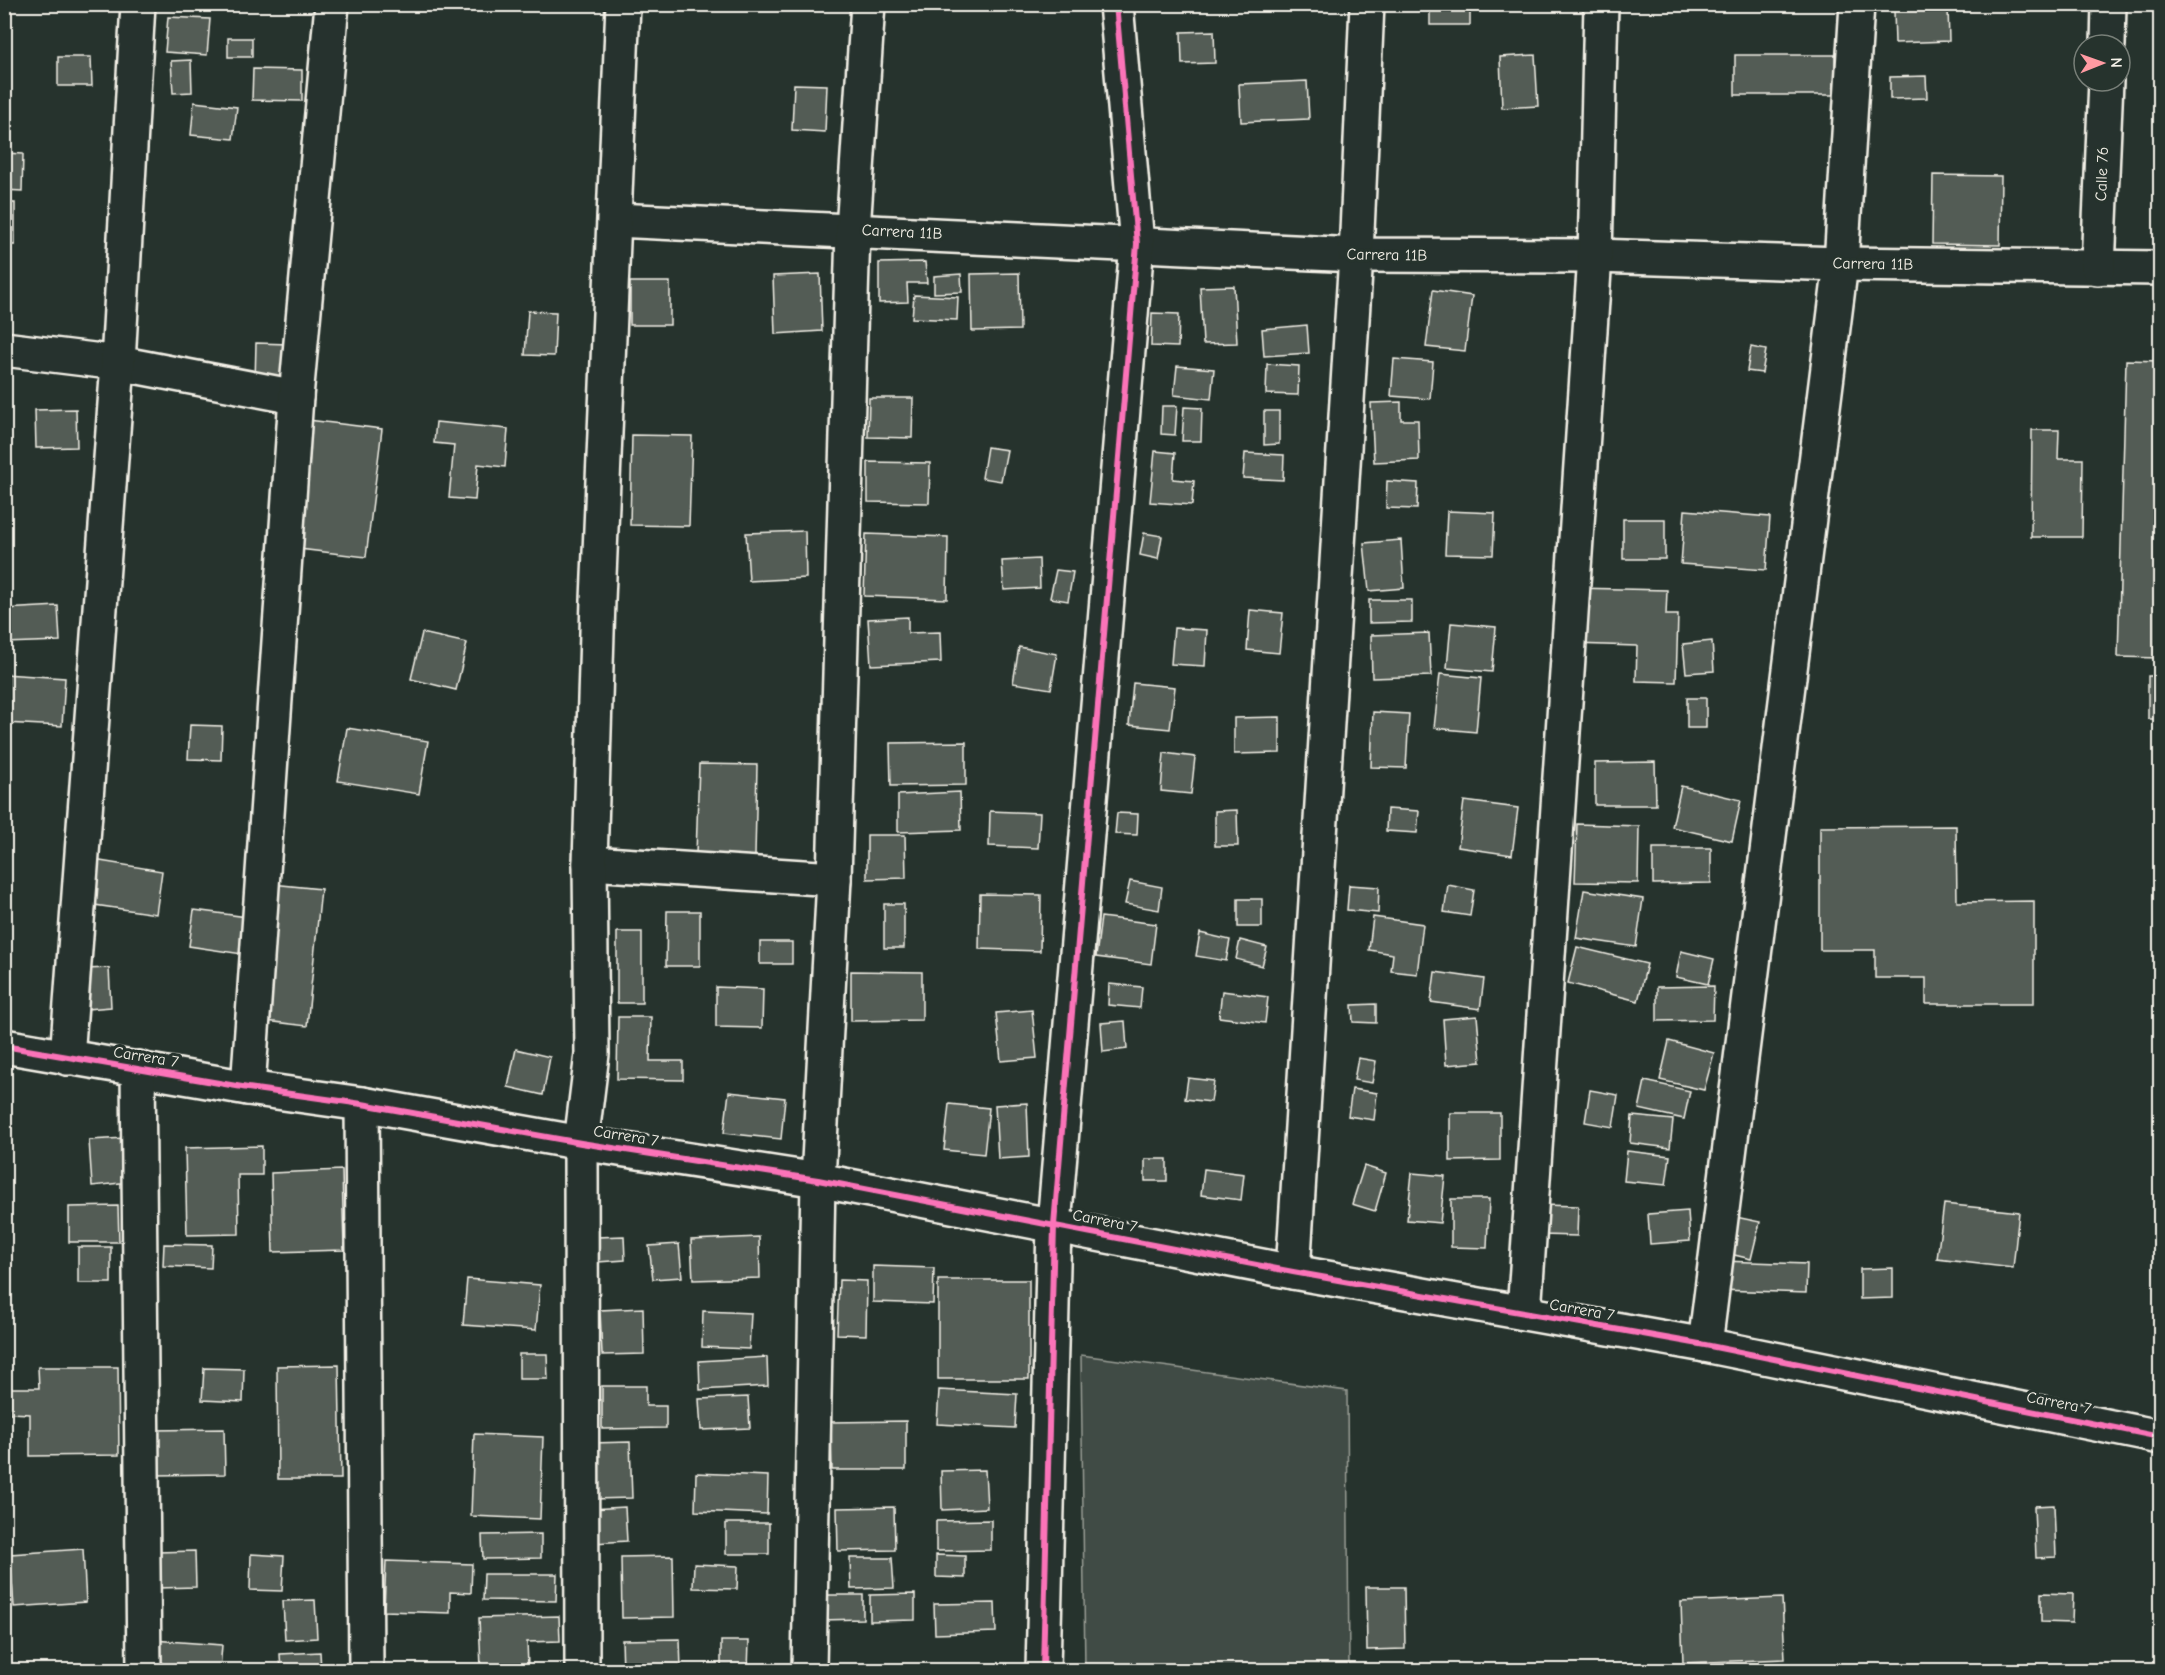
<svg xmlns="http://www.w3.org/2000/svg" width="2165" height="1675" viewBox="0 0 2165 1675" font-family="'Comic Neue',sans-serif">
	<style>
		.green { fill: #414b45; stroke: #9a9e96; stroke-width: 1.5 }
		.building { fill: #525c55; stroke: #f4f1e8; stroke-width: 1.5 }
		.lines { fill: none; stroke-linecap: round; stroke-linejoin: round }
		.street-casing { stroke: #f4f1e8; stroke-width: 38 }
		.street { stroke: #26332d; stroke-width: 33 }
		.cycleway-casing { stroke: #26332d; stroke-width: 10 }
		.cycleway { stroke: #fb73b8; stroke-width: 6 }
		.labels { text-anchor: middle; dominant-baseline: central; stroke-width: 6; stroke-linejoin: round; paint-order: stroke }
		.street-label { font-size: 16px; fill: #f4f1e8; stroke: #26332d }
	</style>
	<rect width="100%" height="100%" fill="#26332d"/>
	<filter id="ink" filterUnits="userSpaceOnUse"><feTurbulence type="fractalNoise" baseFrequency=".0167" numOctaves="2"/><feDisplacementMap in="SourceGraphic" scale="12" xChannelSelector="R" yChannelSelector="G"/><feConvolveMatrix kernelMatrix="1 2 1 2 8 2 1 2 1" color-interpolation-filters="sRGB"/></filter>
	<g filter="url(#ink)">
		<polygon class="green" points="1081,1355 1347,1391 1349,1670 1085,1670"/>
		<g class="building">
			<rect x="1430" y="4" width="40" height="21"/>
			<polygon points="1948,8 1949,41 1895,43 1894,10"/>
			<polygon points="168,17 210,19 207,55 165,52"/>
			<polygon points="1214,31 1215,63 1182,64 1181,32"/>
			<rect x="228" y="38" width="24" height="19"/>
			<polygon points="1535,55 1538,106 1502,108 1500,57"/>
			<rect x="1735" y="55" width="100" height="40"/>
			<polygon points="58,57 91,57 92,86 58,86"/>
			<polygon points="191,60 192,92 173,93 171,61"/>
			<polygon points="253,69 302,70 302,101 252,100"/>
			<polygon points="1926,76 1927,98 1890,99 1890,77"/>
			<polygon points="1307,81 1309,119 1241,122 1239,84"/>
			<polygon points="794,84 827,85 825,132 792,130"/>
			<polygon points="194,102 237,107 233,139 191,135"/>
			<polygon points="4,153 23,154 22,191 4,190"/>
			<polygon points="1933,175 2001,176 2000,245 1932,244"/>
			<rect x="4" y="203" width="11" height="42"/>
			<polygon points="925,262 927,283 907,283 908,302 879,303 879,263"/>
			<polygon points="1019,273 1020,330 972,331 971,274"/>
			<polygon points="820,274 822,331 775,334 773,276"/>
			<polygon points="961,274 962,292 934,293 934,276"/>
			<rect x="630" y="282" width="40" height="43"/>
			<polygon points="1234,286 1237,343 1203,344 1200,287"/>
			<polygon points="1433,290 1472,296 1465,351 1426,347"/>
			<polygon points="914,295 958,297 957,320 912,318"/>
			<polygon points="528,311 556,312 554,356 525,355"/>
			<polygon points="1152,313 1179,314 1178,347 1151,346"/>
			<polygon points="1307,325 1309,353 1264,356 1262,329"/>
			<polygon points="256,343 288,344 286,384 255,383"/>
			<polygon points="1751,347 1766,350 1762,373 1747,371"/>
			<polygon points="1394,359 1433,362 1430,399 1391,396"/>
			<polygon points="2126,360 2160,361 2160,658 2118,657"/>
			<polygon points="1267,364 1299,366 1298,395 1266,394"/>
			<polygon points="1177,366 1214,369 1211,399 1174,395"/>
			<polygon points="869,398 913,398 912,438 868,437"/>
			<polygon points="1401,402 1401,420 1418,420 1419,460 1374,462 1371,403"/>
			<polygon points="1162,406 1177,406 1175,435 1161,434"/>
			<polygon points="1184,407 1202,408 1201,441 1182,441"/>
			<polygon points="76,409 77,447 36,448 35,410"/>
			<polygon points="1264,411 1279,411 1279,444 1264,445"/>
			<polygon points="308,420 382,429 366,557 291,548"/>
			<polygon points="436,422 508,429 505,467 478,464 475,500 449,498 454,445 434,443"/>
			<polygon points="2032,430 2059,430 2058,459 2083,459 2082,537 2031,537"/>
			<polygon points="632,435 692,436 689,526 630,525"/>
			<polygon points="987,447 1007,450 1001,481 982,478"/>
			<polygon points="1155,451 1175,453 1173,479 1194,481 1192,505 1150,502"/>
			<polygon points="1245,453 1284,455 1283,480 1243,478"/>
			<polygon points="868,462 930,463 929,503 868,502"/>
			<polygon points="1387,481 1418,483 1417,509 1386,508"/>
			<polygon points="1685,510 1770,517 1766,570 1681,564"/>
			<polygon points="1447,511 1495,513 1493,555 1445,554"/>
			<rect x="1623" y="519" width="42" height="40"/>
			<polygon points="805,531 806,578 749,581 746,533"/>
			<polygon points="1144,533 1162,536 1158,559 1140,555"/>
			<polygon points="866,534 948,537 947,599 864,596"/>
			<polygon points="1401,540 1404,588 1369,591 1364,543"/>
			<polygon points="1039,559 1040,588 1004,590 1002,561"/>
			<polygon points="1056,570 1073,572 1068,601 1050,598"/>
			<polygon points="1574,588 1667,590 1666,615 1678,615 1676,682 1636,681 1637,646 1573,644"/>
			<polygon points="1369,600 1412,600 1412,622 1369,623"/>
			<polygon points="58,606 60,641 5,643 4,609"/>
			<polygon points="1250,610 1283,613 1279,653 1247,650"/>
			<polygon points="908,617 908,633 940,632 941,662 871,665 868,619"/>
			<polygon points="1451,623 1496,627 1492,672 1447,668"/>
			<polygon points="1174,628 1207,630 1205,666 1171,664"/>
			<polygon points="422,633 467,643 456,690 411,679"/>
			<polygon points="1429,633 1431,676 1372,678 1371,635"/>
			<polygon points="1712,641 1714,671 1686,673 1683,644"/>
			<polygon points="1019,647 1057,654 1051,689 1013,683"/>
			<polygon points="4,674 65,678 62,726 4,723"/>
			<polygon points="1440,674 1481,678 1476,732 1434,728"/>
			<rect x="2148" y="676" width="12" height="43"/>
			<polygon points="1133,683 1175,687 1170,729 1129,725"/>
			<rect x="1687" y="698" width="19" height="30"/>
			<polygon points="1373,712 1409,714 1406,768 1371,767"/>
			<polygon points="1280,717 1280,753 1234,754 1234,718"/>
			<polygon points="190,725 222,726 221,760 188,759"/>
			<polygon points="347,728 428,741 419,794 338,781"/>
			<polygon points="966,742 966,785 891,786 890,743"/>
			<polygon points="1164,753 1195,757 1191,794 1161,791"/>
			<polygon points="1655,762 1656,805 1595,805 1595,763"/>
			<polygon points="699,764 757,765 755,856 696,855"/>
			<polygon points="1681,786 1741,800 1732,841 1672,827"/>
			<polygon points="960,792 961,830 898,832 898,795"/>
			<polygon points="1464,801 1518,808 1512,855 1458,847"/>
			<polygon points="1387,809 1419,811 1417,833 1386,831"/>
			<polygon points="1237,810 1238,846 1215,846 1215,811"/>
			<polygon points="990,811 1040,813 1038,848 989,846"/>
			<polygon points="1117,813 1138,814 1137,835 1115,834"/>
			<polygon points="1577,824 1639,826 1638,883 1575,882"/>
			<polygon points="1956,826 1957,902 2034,901 2034,1004 1926,1004 1926,978 1875,978 1875,950 1820,950 1820,827"/>
			<polygon points="867,835 905,835 906,878 867,879"/>
			<polygon points="1653,848 1711,848 1711,883 1653,884"/>
			<polygon points="94,860 162,871 156,914 88,904"/>
			<polygon points="1130,881 1162,887 1159,910 1125,904"/>
			<polygon points="272,884 321,889 307,1026 258,1020"/>
			<polygon points="1349,885 1379,887 1378,913 1347,910"/>
			<polygon points="1448,885 1474,890 1470,916 1444,912"/>
			<polygon points="1584,890 1643,899 1636,947 1576,938"/>
			<polygon points="980,894 1041,895 1040,951 979,949"/>
			<rect x="1238" y="899" width="24" height="28"/>
			<rect x="884" y="904" width="20" height="44"/>
			<polygon points="194,910 247,917 242,954 189,946"/>
			<polygon points="667,911 700,911 700,966 666,966"/>
			<polygon points="1101,917 1156,924 1151,964 1096,957"/>
			<polygon points="1373,917 1423,924 1417,974 1391,971 1393,954 1369,950"/>
			<rect x="617" y="932" width="25" height="71"/>
			<polygon points="1200,933 1230,940 1226,961 1196,956"/>
			<polygon points="1240,940 1267,947 1262,966 1236,959"/>
			<rect x="760" y="942" width="32" height="22"/>
			<polygon points="1577,947 1647,964 1638,1001 1568,983"/>
			<polygon points="1681,951 1714,959 1708,984 1676,977"/>
			<polygon points="109,968 111,1007 87,1009 85,969"/>
			<polygon points="851,971 922,972 922,1020 851,1021"/>
			<polygon points="1435,972 1484,979 1480,1009 1431,1002"/>
			<polygon points="1109,984 1142,987 1140,1008 1108,1005"/>
			<polygon points="1714,986 1713,1020 1657,1021 1657,987"/>
			<polygon points="716,987 763,989 762,1028 716,1027"/>
			<polygon points="1222,991 1268,997 1265,1023 1219,1017"/>
			<polygon points="1376,1004 1376,1023 1353,1022 1352,1005"/>
			<polygon points="1032,1010 1037,1058 1001,1061 996,1013"/>
			<polygon points="1477,1016 1481,1062 1446,1065 1443,1019"/>
			<polygon points="618,1017 651,1017 650,1061 683,1061 683,1080 617,1079"/>
			<polygon points="1125,1021 1127,1049 1103,1052 1101,1023"/>
			<polygon points="1669,1041 1714,1053 1704,1090 1660,1080"/>
			<polygon points="516,1049 550,1057 543,1095 508,1087"/>
			<polygon points="1358,1058 1376,1061 1372,1083 1354,1080"/>
			<polygon points="1188,1078 1214,1081 1211,1102 1185,1099"/>
			<polygon points="1645,1081 1690,1091 1684,1119 1639,1109"/>
			<polygon points="1352,1089 1377,1093 1374,1120 1348,1116"/>
			<polygon points="1590,1090 1618,1095 1613,1127 1585,1122"/>
			<polygon points="729,1092 785,1098 781,1139 724,1133"/>
			<polygon points="1027,1103 1029,1157 998,1159 995,1105"/>
			<polygon points="949,1104 989,1108 984,1154 944,1150"/>
			<polygon points="1450,1113 1500,1113 1500,1160 1450,1161"/>
			<polygon points="1632,1116 1673,1120 1670,1148 1630,1143"/>
			<polygon points="126,1138 130,1182 92,1186 89,1140"/>
			<polygon points="262,1146 262,1175 238,1175 239,1234 187,1235 185,1148"/>
			<polygon points="1627,1151 1670,1156 1666,1185 1624,1181"/>
			<rect x="1145" y="1159" width="22" height="22"/>
			<polygon points="1364,1166 1386,1173 1375,1211 1352,1204"/>
			<polygon points="1204,1169 1244,1174 1241,1200 1201,1195"/>
			<polygon points="342,1170 344,1250 273,1252 271,1173"/>
			<polygon points="1412,1173 1445,1176 1440,1223 1407,1220"/>
			<polygon points="1451,1199 1489,1199 1487,1248 1451,1247"/>
			<polygon points="1944,1204 2019,1212 2013,1268 1937,1259"/>
			<polygon points="1542,1205 1578,1206 1577,1236 1542,1235"/>
			<polygon points="118,1206 119,1242 69,1242 69,1207"/>
			<polygon points="1688,1211 1690,1241 1650,1244 1648,1214"/>
			<polygon points="1731,1216 1760,1222 1751,1259 1722,1252"/>
			<polygon points="624,1236 625,1260 598,1262 597,1237"/>
			<polygon points="759,1237 760,1278 693,1280 691,1240"/>
			<polygon points="164,1244 212,1245 211,1268 163,1266"/>
			<polygon points="679,1244 682,1277 653,1279 649,1246"/>
			<rect x="78" y="1247" width="33" height="36"/>
			<polygon points="1722,1261 1807,1264 1806,1293 1720,1290"/>
			<polygon points="873,1266 934,1268 933,1304 873,1302"/>
			<polygon points="1893,1268 1893,1298 1860,1299 1860,1269"/>
			<polygon points="467,1279 540,1285 536,1330 463,1325"/>
			<polygon points="839,1280 867,1281 866,1335 837,1334"/>
			<rect x="938" y="1280" width="91" height="99"/>
			<polygon points="643,1308 644,1354 602,1355 600,1310"/>
			<polygon points="703,1311 751,1313 749,1349 702,1347"/>
			<polygon points="519,1354 547,1354 548,1379 519,1379"/>
			<polygon points="767,1357 768,1386 700,1390 699,1361"/>
			<polygon points="339,1365 341,1479 278,1479 277,1366"/>
			<polygon points="38,1367 118,1367 119,1455 30,1456 30,1414 10,1413 10,1388 39,1388"/>
			<polygon points="204,1368 244,1369 243,1402 202,1400"/>
			<polygon points="602,1386 646,1386 646,1406 666,1406 666,1428 602,1429"/>
			<polygon points="939,1390 1017,1394 1015,1428 937,1424"/>
			<polygon points="748,1397 750,1428 701,1430 699,1399"/>
			<polygon points="906,1421 906,1470 832,1470 831,1422"/>
			<polygon points="224,1429 225,1474 155,1475 154,1430"/>
			<polygon points="474,1434 543,1437 540,1519 471,1516"/>
			<polygon points="630,1442 632,1498 593,1499 591,1443"/>
			<polygon points="985,1470 987,1508 942,1510 941,1471"/>
			<polygon points="696,1473 768,1476 767,1514 695,1511"/>
			<polygon points="2054,1505 2056,1557 2036,1558 2034,1506"/>
			<polygon points="625,1507 627,1541 593,1543 591,1509"/>
			<polygon points="894,1507 895,1550 838,1551 837,1508"/>
			<polygon points="991,1520 991,1550 936,1551 936,1521"/>
			<rect x="726" y="1523" width="43" height="31"/>
			<polygon points="541,1534 541,1558 483,1559 482,1535"/>
			<polygon points="83,1549 86,1602 14,1607 10,1554"/>
			<polygon points="195,1551 196,1587 158,1588 157,1552"/>
			<polygon points="251,1554 284,1556 282,1591 250,1590"/>
			<polygon points="936,1555 965,1556 965,1578 936,1577"/>
			<polygon points="673,1556 674,1617 622,1618 621,1557"/>
			<polygon points="850,1558 892,1558 894,1588 851,1589"/>
			<polygon points="386,1561 472,1564 471,1593 450,1592 450,1613 384,1611"/>
			<polygon points="694,1564 738,1566 737,1589 693,1588"/>
			<polygon points="484,1574 557,1574 556,1601 483,1600"/>
			<polygon points="1366,1587 1404,1587 1405,1649 1367,1650"/>
			<polygon points="2041,1593 2073,1594 2072,1623 2041,1622"/>
			<polygon points="915,1594 915,1620 870,1621 870,1595"/>
			<polygon points="820,1595 863,1595 863,1619 820,1620"/>
			<polygon points="1782,1598 1785,1659 1683,1663 1681,1602"/>
			<polygon points="315,1600 317,1638 285,1640 283,1601"/>
			<polygon points="995,1603 996,1632 935,1634 934,1604"/>
			<polygon points="559,1616 560,1641 527,1642 528,1666 481,1668 479,1618"/>
			<polygon points="680,1639 681,1670 623,1670 622,1640"/>
			<polygon points="153,1640 222,1645 220,1670 151,1669"/>
			<polygon points="721,1641 749,1641 748,1670 721,1670"/>
			<polygon points="320,1652 321,1670 281,1670 280,1654"/>
		</g>
		<g class="lines">
			<defs>
				<g id="street">
					<polyline points="2108,45 2109,4"/>
					<polyline points="615,220 1356,255 1595,256 1841,264 2160,268"/>
					<polyline points="2098,268 2106,81"/>
					<polyline points="4,349 118,363 296,397"/>
					<polyline points="590,863 834,879"/>
					<polyline points="4,1046 248,1088 362,1104 581,1143 818,1180 1293,1272 1705,1345 2160,1437"/>
					<polyline points="67,1058 118,363 138,4"/>
					<polyline points="138,1068 144,1670"/>
					<polyline points="248,1088 296,397 332,4"/>
					<polyline points="362,1104 366,1670"/>
					<polyline points="1293,1272 1356,255 1367,4"/>
					<polyline points="1524,1313 1595,256 1601,4"/>
					<polyline points="1705,1345 1841,264 1857,4"/>
					<polyline points="582,1670 581,1143 592,1054 590,863 598,600 623,4"/>
					<polyline points="809,1670 818,1180 834,879 853,230 868,4"/>
					<polyline points="1043,1670 1054,1225 1137,244 1116,4"/>
				</g>
			</defs>
			<use href="#street" class="street-casing"/>
			<use href="#street" class="street"/>
			<defs>
				<g id="cycleway">
					<polyline points="4,1046 248,1088 362,1104 581,1143 818,1180 1293,1272 1705,1345 2160,1437"/>
					<polyline points="1043,1670 1054,1225 1137,244 1116,4"/>
				</g>
			</defs>
			<use href="#cycleway" class="cycleway-casing"/>
			<use href="#cycleway" class="cycleway"/>
		</g>
	</g>
	<g class="labels">
		<g class="street-label">
			<text transform="translate(2102 174) rotate(-88)">Calle 76</text>
			<text transform="translate(902 232) rotate(3)">Carrera 11B</text>
			<text transform="translate(1387 255) rotate(1)">Carrera 11B</text>
			<text transform="translate(1873 264) rotate(1)">Carrera 11B</text>
			<text transform="translate(146 1057) rotate(9)">Carrera 7</text>
			<text transform="translate(626 1136) rotate(9)">Carrera 7</text>
			<text transform="translate(1105 1221) rotate(11)">Carrera 7</text>
			<text transform="translate(1582 1310) rotate(10)">Carrera 7</text>
			<text transform="translate(2059 1403) rotate(11)">Carrera 7</text>
		</g>
	</g>
	<rect width="2165" height="1675" fill="none" stroke="#26332d" stroke-width="24"/>
	<rect x="12" y="12" width="2141" height="1651" fill="none" stroke="#f4f1e8" stroke-width="2" filter="url(#ink)"/>
	<g transform="translate(2102 63) rotate(89)"><circle r="28" fill="#26332d" stroke="#787f78" stroke-width="1.5"/>
	<path d="M0-4.5L10 22L0 15L-10 22Z" fill="#ff9aa2"/>
	<text y="-9" font-size="16" font-weight="bold" text-anchor="middle" fill="#f4f1e8">N</text>
	</g>
</svg>
